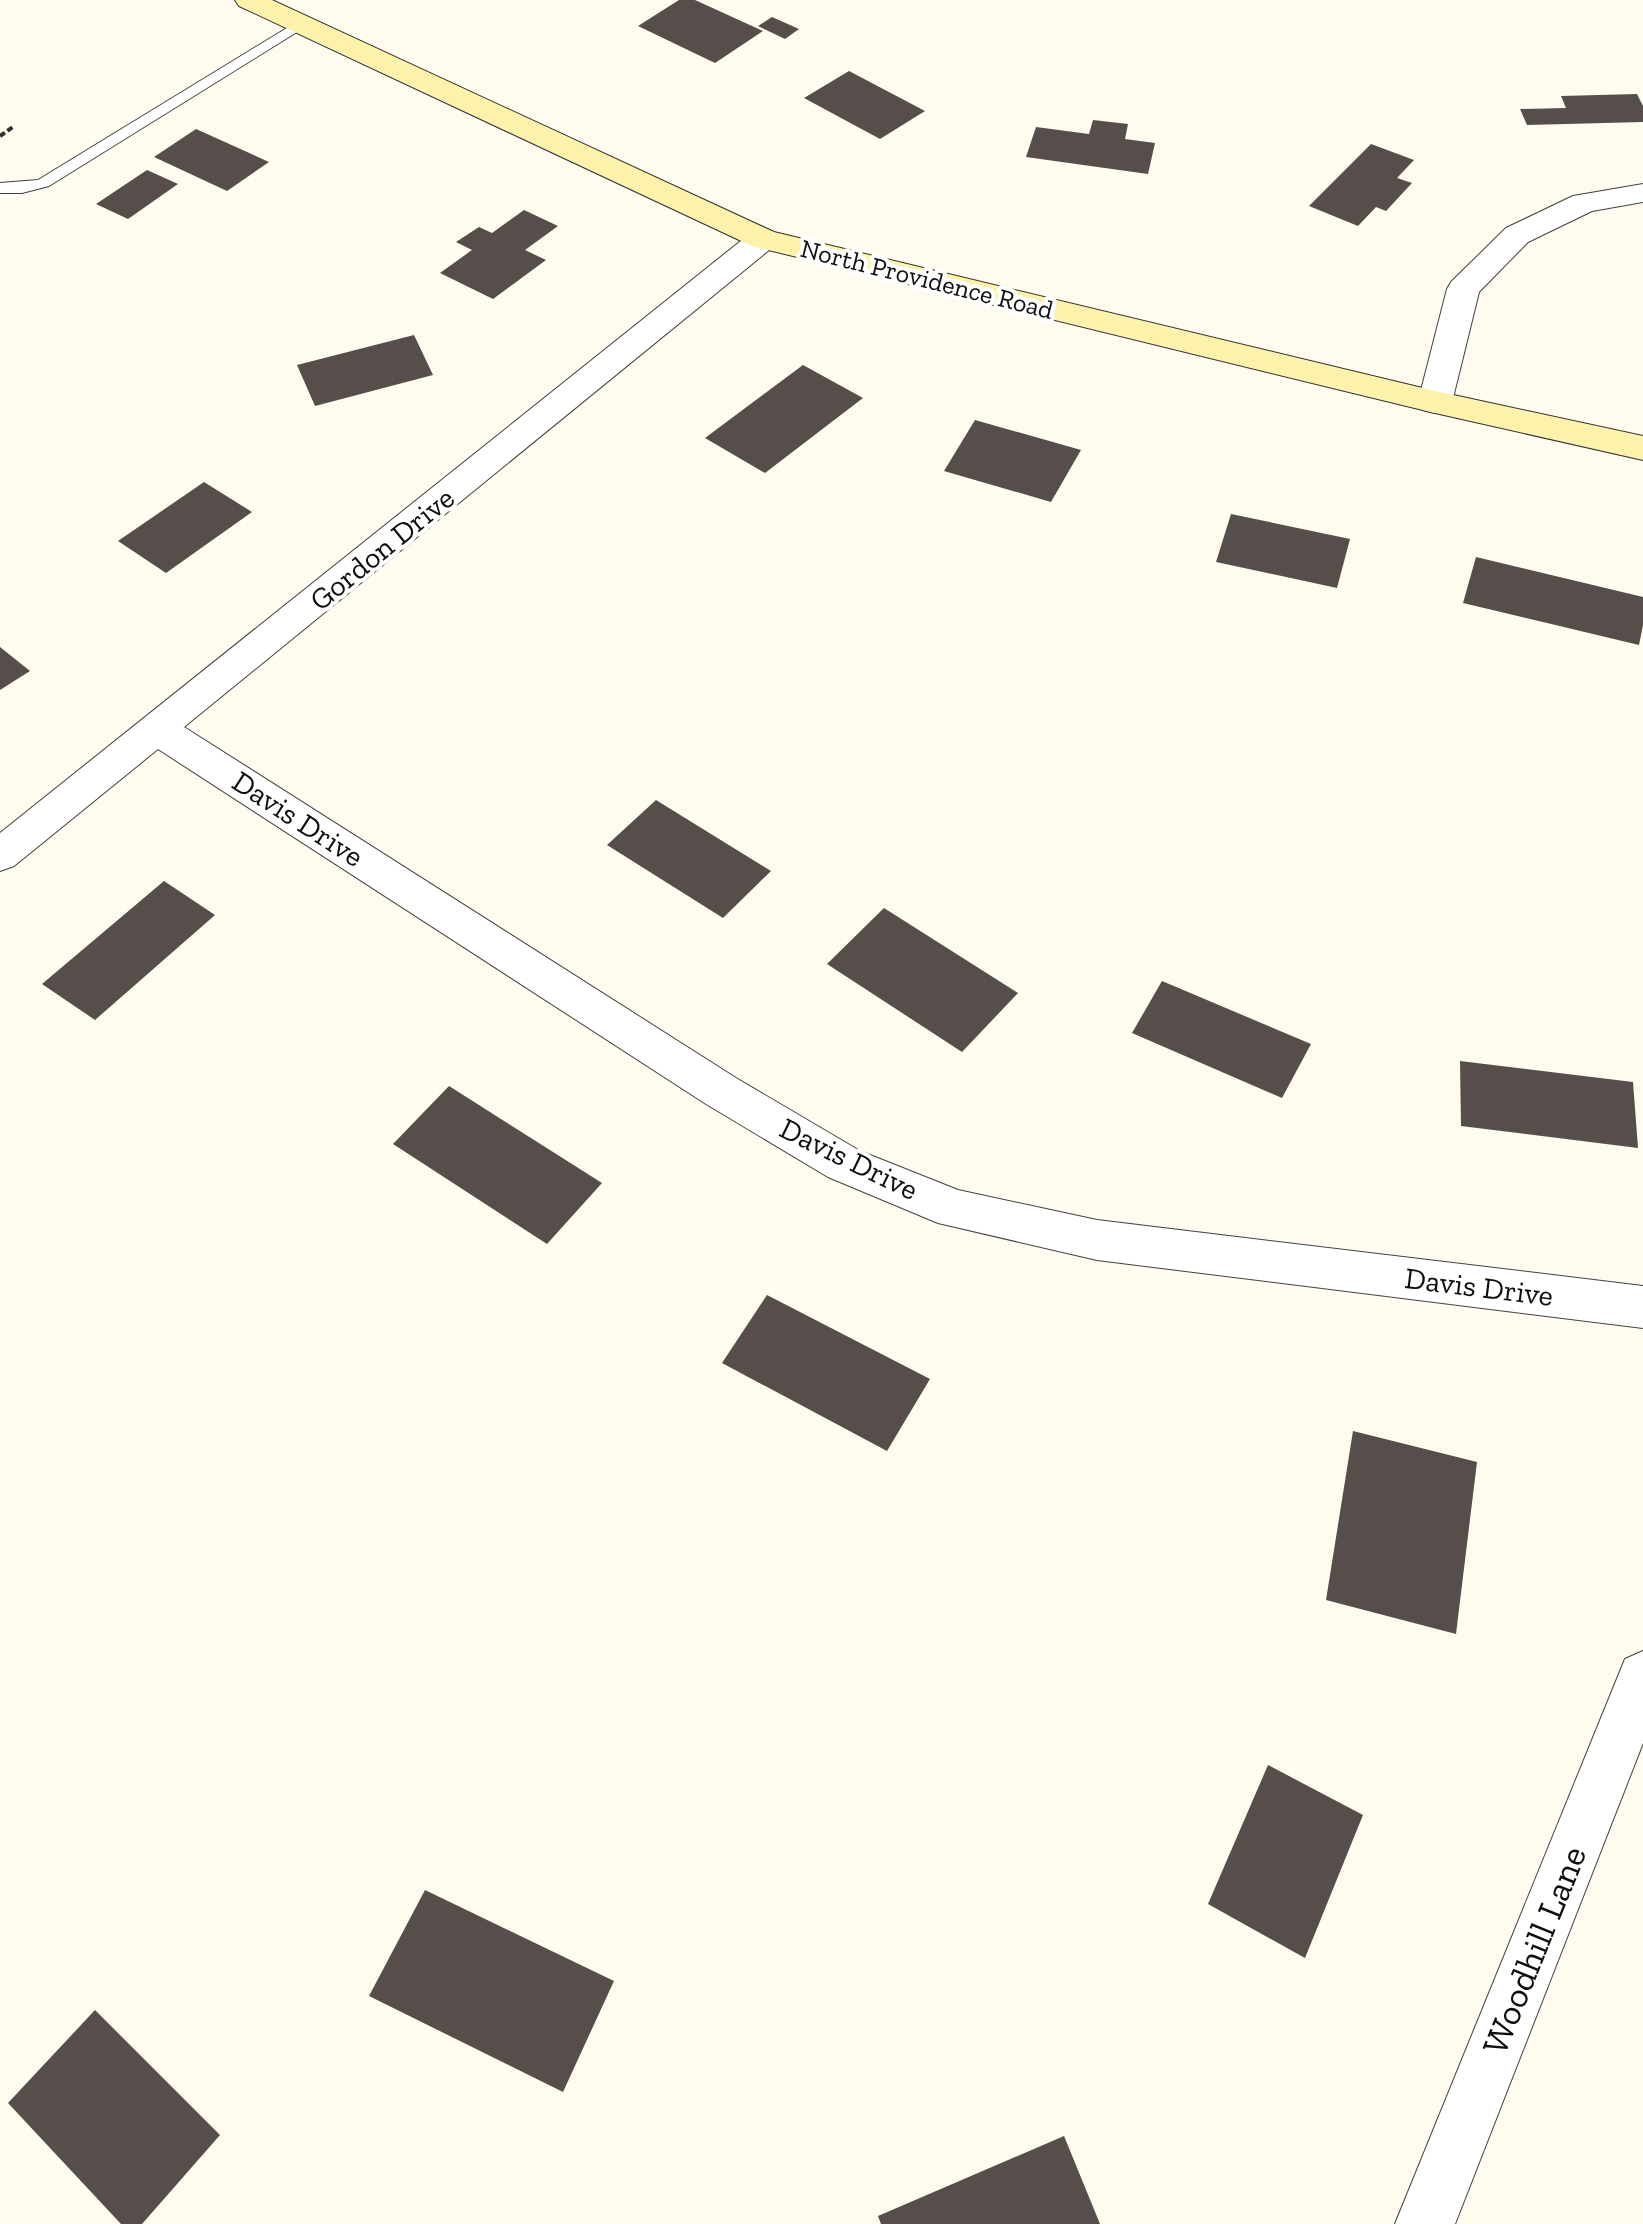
<svg xmlns="http://www.w3.org/2000/svg" width="1643" height="2224" viewBox="0 0 1643 2224" font-family="'Zilla Slab',serif">
	<style>
		.building { fill: #564e4a }
		.lines { fill: none; stroke-linecap: round; stroke-linejoin: round }
		.lane-casing { stroke: #414141; stroke-width: 2 }
		.street-casing { stroke: #414141; stroke-width: 2 }
		.secondary-casing { stroke: #303030; stroke-width: 2 }
		.path { stroke: #303030; stroke-width: 4; stroke-dasharray: 6 3; stroke-linecap: butt }
		.lane { fill: #fff; fill-rule: evenodd }
		.street { fill: #fff; fill-rule: evenodd }
		.secondary { fill: #fdf2ab; fill-rule: evenodd }
		.labels { text-anchor: middle; dominant-baseline: central; stroke-width: 8; stroke-linejoin: round; paint-order: stroke }
		.far-street-label { font-size: 26px; fill: #0e0e0e; stroke: #fff }
		.street-label { font-size: 30px; fill: #0e0e0e; stroke: #fff }
		.near-street-label { font-size: 36px; fill: #0e0e0e; stroke: #fff }
	</style>
	<rect width="100%" height="100%" fill="#fffbef"/>
	<g class="building">
		<polygon points="679,0 695,0 763,31 715,63 638,26"/>
		<polygon points="772,17 799,29 785,39 758,26"/>
		<polygon points="849,71 925,111 880,139 804,98"/>
		<polygon points="1637,94 1643,106 1643,122 1527,125 1520,109 1566,108 1561,96"/>
		<polygon points="1093,120 1128,124 1125,139 1155,143 1148,174 1026,157 1036,127 1089,134"/>
		<polygon points="196,129 269,162 227,191 154,157"/>
		<polygon points="1371,144 1414,160 1397,178 1412,183 1386,211 1376,207 1358,226 1309,206"/>
		<polygon points="147,170 178,184 128,219 96,204"/>
		<polygon points="524,210 558,226 525,250 546,260 493,299 440,273 472,250 456,242 479,227 492,233"/>
		<polygon points="414,335 433,375 315,406 297,365"/>
		<polygon points="803,365 863,398 765,473 705,438"/>
		<polygon points="975,420 1081,450 1051,502 944,471"/>
		<polygon points="204,482 252,512 166,573 118,541"/>
		<polygon points="1231,514 1350,539 1337,588 1216,562"/>
		<polygon points="1476,557 1643,597 1643,625 1639,645 1463,603"/>
		<polygon points="0,647 30,671 0,690"/>
		<polygon points="656,800 771,871 723,918 607,845"/>
		<polygon points="164,881 215,915 95,1020 42,984"/>
		<polygon points="884,908 1018,993 962,1052 827,964"/>
		<polygon points="1162,981 1311,1044 1282,1098 1132,1033"/>
		<polygon points="1460,1061 1633,1082 1638,1148 1461,1126"/>
		<polygon points="449,1086 602,1183 547,1244 393,1144"/>
		<polygon points="767,1295 930,1379 887,1451 722,1363"/>
		<polygon points="1353,1431 1477,1462 1456,1634 1326,1600"/>
		<polygon points="1268,1765 1363,1815 1305,1958 1208,1904"/>
		<polygon points="425,1890 614,1981 563,2092 369,1996"/>
		<polygon points="95,2010 220,2135 142,2224 121,2224 8,2103"/>
		<polygon points="1064,2136 1100,2224 881,2224 878,2216"/>
	</g>
	<g class="lines">
		<defs>
			<polygon id="lane" points="300,20 307,24 305,27 49,186 22,193 0,193 0,183 38,180"/>
			<g id="street">
				<polygon points="1643,184 1643,202 1592,211 1528,242 1479,292 1452,402 1447,410 1435,413 1423,410 1418,402 1447,289 1451,282 1506,228 1573,196"/>
				<polygon points="763,229 774,232 779,239 774,246 184,727 736,1078 860,1151 958,1190 1097,1220 1643,1286 1643,1328 1097,1260 938,1223 828,1177 706,1104 158,749 14,866 0,871 0,833 752,232"/>
				<polygon points="1643,1651 1643,1743 1455,2224 1395,2224 1625,1659"/>
			</g>
			<polygon id="secondary" points="235,0 272,0 774,232 1435,391 1643,436 1643,460 1435,413 752,246 239,6"/>
		</defs>
		<use href="#lane" class="lane-casing"/>
		<use href="#street" class="street-casing"/>
		<use href="#secondary" class="secondary-casing"/>
		<polyline class="path" points="0,136 13,127"/>
		<use href="#lane" class="lane"/>
		<use href="#street" class="street"/>
		<use href="#secondary" class="secondary"/>
	</g>
	<g class="labels">
		<g class="far-street-label">
			<text transform="translate(927 279) rotate(14)">North Providence Road</text>
		</g>
		<g class="street-label">
			<text transform="translate(382 549) rotate(-39)">Gordon Drive</text>
			<text transform="translate(298 819) rotate(33)">Davis Drive</text>
			<text transform="translate(849 1159) rotate(26)">Davis Drive</text>
			<text transform="translate(1479 1287) rotate(7)">Davis Drive</text>
		</g>
		<g class="near-street-label">
			<text transform="translate(1534 1950) rotate(-68)">Woodhill Lane</text>
		</g>
	</g>
</svg>
